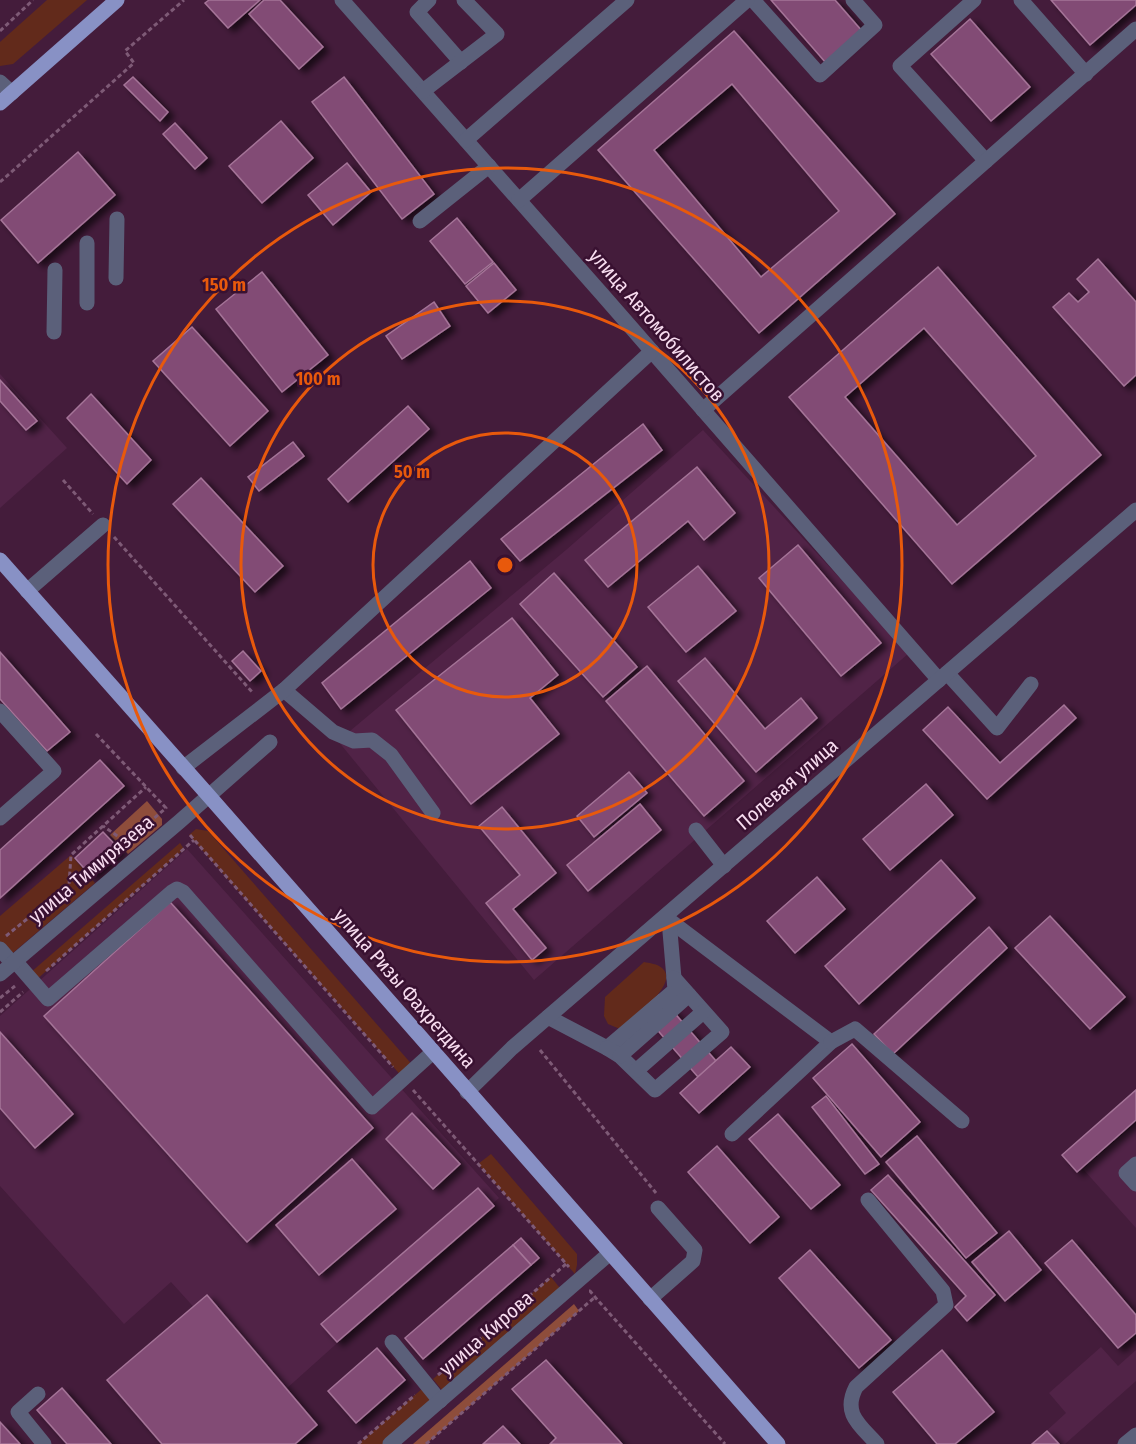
<svg xmlns="http://www.w3.org/2000/svg" width="1136" height="1444" viewBox="0 0 1136 1444" font-family="'Fira Sans Condensed',sans-serif">
	<style>
		.built { fill: #512347 }
		.green { fill: #622a1b }
		.forest { fill: #8e4d3b }
		.building { fill: #824c75; stroke: #a57498; stroke-width: 1.5; fill-rule: evenodd; filter: url(#shadow) }
		.lines { fill: none; stroke-linecap: round; stroke-linejoin: round }
		.path { stroke: #7e5a76; stroke-width: 3; stroke-dasharray: 4.5 3; stroke-linecap: butt }
		.minor { stroke: #5b607a; stroke-width: 15 }
		.major { stroke: #8891c5; stroke-width: 15 }
		.ring { fill: none; stroke: #e8590c; stroke-width: 3 }
		.labels { text-anchor: middle; dominant-baseline: central; stroke-width: 5; stroke-linejoin: round; paint-order: stroke }
		.street-label { font-size: 20px; fill: #f8ddf0; stroke: #391131 }
		.centre { fill: #e8590c; stroke: #391131; stroke-width: 3 }
		.ring-label { font-size: 18px; text-anchor: middle; font-weight: bold; fill: #e8590c; stroke: #391131; stroke-width: 5; stroke-linejoin: round; paint-order: stroke }
	</style>
	<defs>
		<filter id="shadow"><feDropShadow dx="6" dy="4" stdDeviation="3" flood-color="#0009"/></filter>
	</defs>
	<rect width="100%" height="100%" fill="#441c3b"/>
	<g class="built">
		<polygon points="0,374 67,448 0,508"/>
		<polygon points="703,430 909,653 534,980 338,741 566,550"/>
		<polygon points="187,849 499,1198 276,1398 171,1282 124,1324 0,1186 0,1016"/>
		<polygon points="1136,1123 1136,1228 1083,1169"/>
		<polygon points="1101,1347 1118,1366 1136,1350 1136,1381 1065,1444 1032,1444 1066,1413 1049,1393"/>
	</g>
	<g class="green">
		<polygon points="47,0 87,0 13,64 0,66 0,42"/>
		<polygon points="196,829 208,831 415,1068 404,1079 189,835"/>
		<polygon points="180,843 184,849 35,981 30,973"/>
		<polygon points="71,855 95,883 8,957 0,949 0,916"/>
		<path d="M644,962C649,963 658,964 662,968C681,984 631,1019 620,1029L608,1024L604,1016L605,997Z"/>
		<polygon points="491,1154 577,1254 577,1265 575,1274 478,1164"/>
		<polygon points="551,1277 564,1293 446,1395 433,1379"/>
		<polygon points="423,1388 436,1404 390,1444 358,1444"/>
	</g>
	<g class="forest">
		<polygon points="147,801 162,819 162,825 128,854 110,835"/>
		<polygon points="574,1304 579,1311 426,1444 413,1444"/>
	</g>
	<g class="building">
		<polygon points="209,0 260,0 228,28 205,3"/>
		<polygon points="264,0 280,0 323,47 299,69 249,14"/>
		<polygon points="771,0 835,0 862,31 826,63"/>
		<polygon points="1051,0 1136,0 1136,5 1090,45"/>
		<polygon points="970,19 1030,87 991,121 931,54"/>
		<path d="M734,31L895,214L759,333L598,150ZM732,84L839,211L761,277L654,150Z"/>
		<polygon points="133,77 168,112 160,121 124,85"/>
		<polygon points="344,77 434,194 402,219 312,102"/>
		<polygon points="281,121 313,158 262,203 229,166"/>
		<polygon points="175,123 207,158 195,169 163,134"/>
		<polygon points="78,152 115,195 38,263 1,220"/>
		<polygon points="347,163 371,192 333,225 308,195"/>
		<polygon points="457,218 493,262 465,284 430,241"/>
		<polygon points="1098,259 1136,302 1136,375 1124,386 1053,307 1069,293 1078,302 1089,292 1077,279"/>
		<polygon points="494,263 516,290 488,313 466,286"/>
		<path d="M938,267L1101,455L952,584L789,397ZM924,328L1036,456L957,525L845,397Z"/>
		<polygon points="262,272 328,355 282,392 216,309"/>
		<polygon points="434,302 450,326 402,359 386,336"/>
		<polygon points="192,327 268,411 230,446 153,361"/>
		<polygon points="0,380 37,421 26,430 0,401"/>
		<polygon points="91,394 151,460 127,484 67,418"/>
		<polygon points="408,406 429,429 348,502 328,479"/>
		<polygon points="643,424 662,450 520,561 501,539"/>
		<polygon points="293,442 304,456 259,491 248,477"/>
		<polygon points="697,467 735,513 704,540 688,521 608,587 585,560"/>
		<polygon points="201,478 283,566 255,592 173,504"/>
		<polygon points="798,545 881,643 841,676 759,578"/>
		<polygon points="470,561 491,588 341,709 322,683"/>
		<polygon points="698,566 736,611 686,652 648,607"/>
		<polygon points="554,573 637,667 603,697 520,604"/>
		<polygon points="512,618 558,675 530,698 559,734 471,804 396,710"/>
		<polygon points="243,651 261,671 250,681 232,661"/>
		<polygon points="0,652 70,732 47,751 0,699"/>
		<polygon points="705,658 765,729 801,698 817,718 756,772 678,681"/>
		<polygon points="647,666 744,781 704,816 606,701"/>
		<polygon points="1064,705 1076,718 987,799 923,730 948,707 1000,763"/>
		<polygon points="100,760 124,786 0,898 0,850"/>
		<polygon points="629,772 647,793 594,837 577,816"/>
		<polygon points="926,784 953,815 890,870 863,839"/>
		<polygon points="640,804 661,830 588,891 567,865"/>
		<polygon points="502,807 556,873 513,909 546,948 532,960 486,903 520,875 479,826"/>
		<polygon points="103,832 120,850 91,876 75,858"/>
		<polygon points="941,860 975,898 859,1004 825,966"/>
		<polygon points="817,877 845,909 795,953 767,921"/>
		<polygon points="170,902 373,1128 247,1242 44,1016"/>
		<polygon points="1050,916 1125,997 1090,1029 1015,948"/>
		<polygon points="989,927 1007,948 893,1054 874,1034"/>
		<polygon points="659,995 716,1061 698,1077 641,1011"/>
		<polygon points="0,1032 73,1114 35,1148 0,1108"/>
		<polygon points="852,1044 920,1122 881,1157 813,1078"/>
		<polygon points="731,1047 750,1067 699,1113 680,1093"/>
		<polygon points="1136,1090 1136,1120 1077,1172 1062,1155"/>
		<polygon points="826,1096 879,1164 865,1174 812,1107"/>
		<polygon points="412,1113 460,1164 433,1189 386,1139"/>
		<polygon points="778,1114 840,1185 811,1209 749,1139"/>
		<polygon points="917,1136 997,1233 966,1258 886,1162"/>
		<polygon points="717,1146 779,1217 750,1243 688,1172"/>
		<polygon points="352,1159 396,1209 319,1275 276,1225"/>
		<polygon points="888,1175 995,1295 967,1321 955,1307 966,1296 871,1190"/>
		<polygon points="478,1188 494,1206 337,1342 321,1324"/>
		<polygon points="1009,1231 1041,1270 1005,1301 972,1262"/>
		<polygon points="521,1238 539,1258 531,1265 513,1245"/>
		<polygon points="1072,1240 1136,1315 1136,1333 1118,1348 1045,1263"/>
		<polygon points="513,1245 531,1265 423,1359 405,1338"/>
		<polygon points="810,1250 891,1340 859,1368 779,1278"/>
		<polygon points="207,1295 317,1425 295,1444 162,1444 107,1380"/>
		<polygon points="377,1348 405,1380 356,1423 328,1391"/>
		<polygon points="942,1350 994,1412 955,1444 937,1444 893,1392"/>
		<polygon points="546,1360 622,1444 550,1444 556,1438 512,1389"/>
		<polygon points="62,1388 111,1444 67,1444 37,1410"/>
		<polygon points="0,1422 20,1444 0,1444"/>
		<polygon points="503,1426 520,1444 483,1444"/>
		<polygon points="1047,1431 1059,1444 1032,1444"/>
	</g>
	<g class="lines">
		<g class="path">
			<polyline points="0,31 33,0"/>
			<polyline points="0,182 134,63 125,51 184,0"/>
			<polyline points="63,480 93,514"/>
			<polyline points="114,537 253,693"/>
			<polyline points="96,734 166,808 126,842 103,826"/>
			<polyline points="190,835 393,1067"/>
			<polyline points="6,936 69,885 71,855 146,787"/>
			<polyline points="46,971 194,840"/>
			<polyline points="0,998 15,986"/>
			<polyline points="0,1012 23,992"/>
			<polyline points="540,1050 656,1193"/>
			<polyline points="413,1090 569,1267"/>
			<polyline points="589,1291 590,1291 595,1297 725,1444"/>
			<polyline points="438,1375 566,1264"/>
			<polyline points="358,1444 415,1395"/>
			<polyline points="426,1444 595,1297"/>
		</g>
		<g class="minor">
			<polyline points="342,0 601,293 939,680"/>
			<polyline points="429,0 417,12 461,62"/>
			<polyline points="753,0 820,75 875,25 853,0"/>
			<polyline points="974,0 900,66 986,161"/>
			<polyline points="1021,0 1086,74"/>
			<polyline points="0,82 12,93"/>
			<polyline points="423,91 497,34 464,0"/>
			<polyline points="466,140 627,0"/>
			<polyline points="519,200 747,0"/>
			<polyline points="420,221 489,166"/>
			<polyline points="87,243 87,303"/>
			<polyline points="116,278 117,219"/>
			<polyline points="54,332 55,270"/>
			<polyline points="703,410 1136,29"/>
			<polyline points="27,591 103,525"/>
			<polyline points="947,673 997,728 1031,684"/>
			<polyline points="284,690 333,732 354,741 372,740 391,755 433,813"/>
			<polyline points="0,711 54,771 0,818"/>
			<polyline points="183,768 284,690 652,351"/>
			<polyline points="696,830 724,866"/>
			<polyline points="666,916 669,920 831,1042 732,1134"/>
			<polyline points="0,949 12,963"/>
			<polyline points="15,961 48,999 172,892 177,889 183,892 372,1107 433,1052"/>
			<polyline points="0,974 179,822 270,742"/>
			<polyline points="548,1017 607,1048 675,990 669,920"/>
			<polyline points="831,1042 855,1029 962,1121"/>
			<polyline points="607,1048 620,1056 655,1090 722,1032 674,978"/>
			<polyline points="620,1056 689,995"/>
			<polyline points="637,1070 703,1012"/>
			<polyline points="467,1092 512,1048 1136,510"/>
			<polyline points="1136,1164 1126,1173 1136,1184"/>
			<path d="M868,1200L943,1291L946,1305L856,1387C842,1414 860,1425 877,1444"/>
			<polyline points="650,1299 693,1261 695,1250 658,1208"/>
			<polyline points="392,1342 440,1401"/>
			<polyline points="38,1394 18,1412 44,1444"/>
			<polyline points="390,1444 610,1253"/>
			<polyline points="1125,1444 1136,1435"/>
		</g>
		<g class="major">
			<polyline points="0,103 117,0"/>
			<polyline points="0,560 209,796 778,1444"/>
		</g>
	</g>
	<g class="ring">
		<circle cx="505" cy="565" r="132"/>
		<circle cx="505" cy="565" r="264"/>
		<circle cx="505" cy="565" r="397"/>
	</g>
	<g class="labels">
		<g class="street-label">
			<text transform="translate(657 325) rotate(49)">улица Автомобилистов</text>
			<text transform="translate(787 784) rotate(-41)">Полевая улица</text>
			<text transform="translate(91 869) rotate(-40)">улица Тимирязева</text>
			<text transform="translate(405 988) rotate(49)">улица Ризы Фахретдина</text>
			<text transform="translate(486 1333) rotate(-41)">улица Кирова</text>
		</g>
	</g>
	<circle cx="505" cy="565" r="9" class="centre"/>
	<g class="ring-label">
		<text x="224" y="291">150 m</text>
		<text x="318" y="385">100 m</text>
		<text x="412" y="478">50 m</text>
	</g>
</svg>
